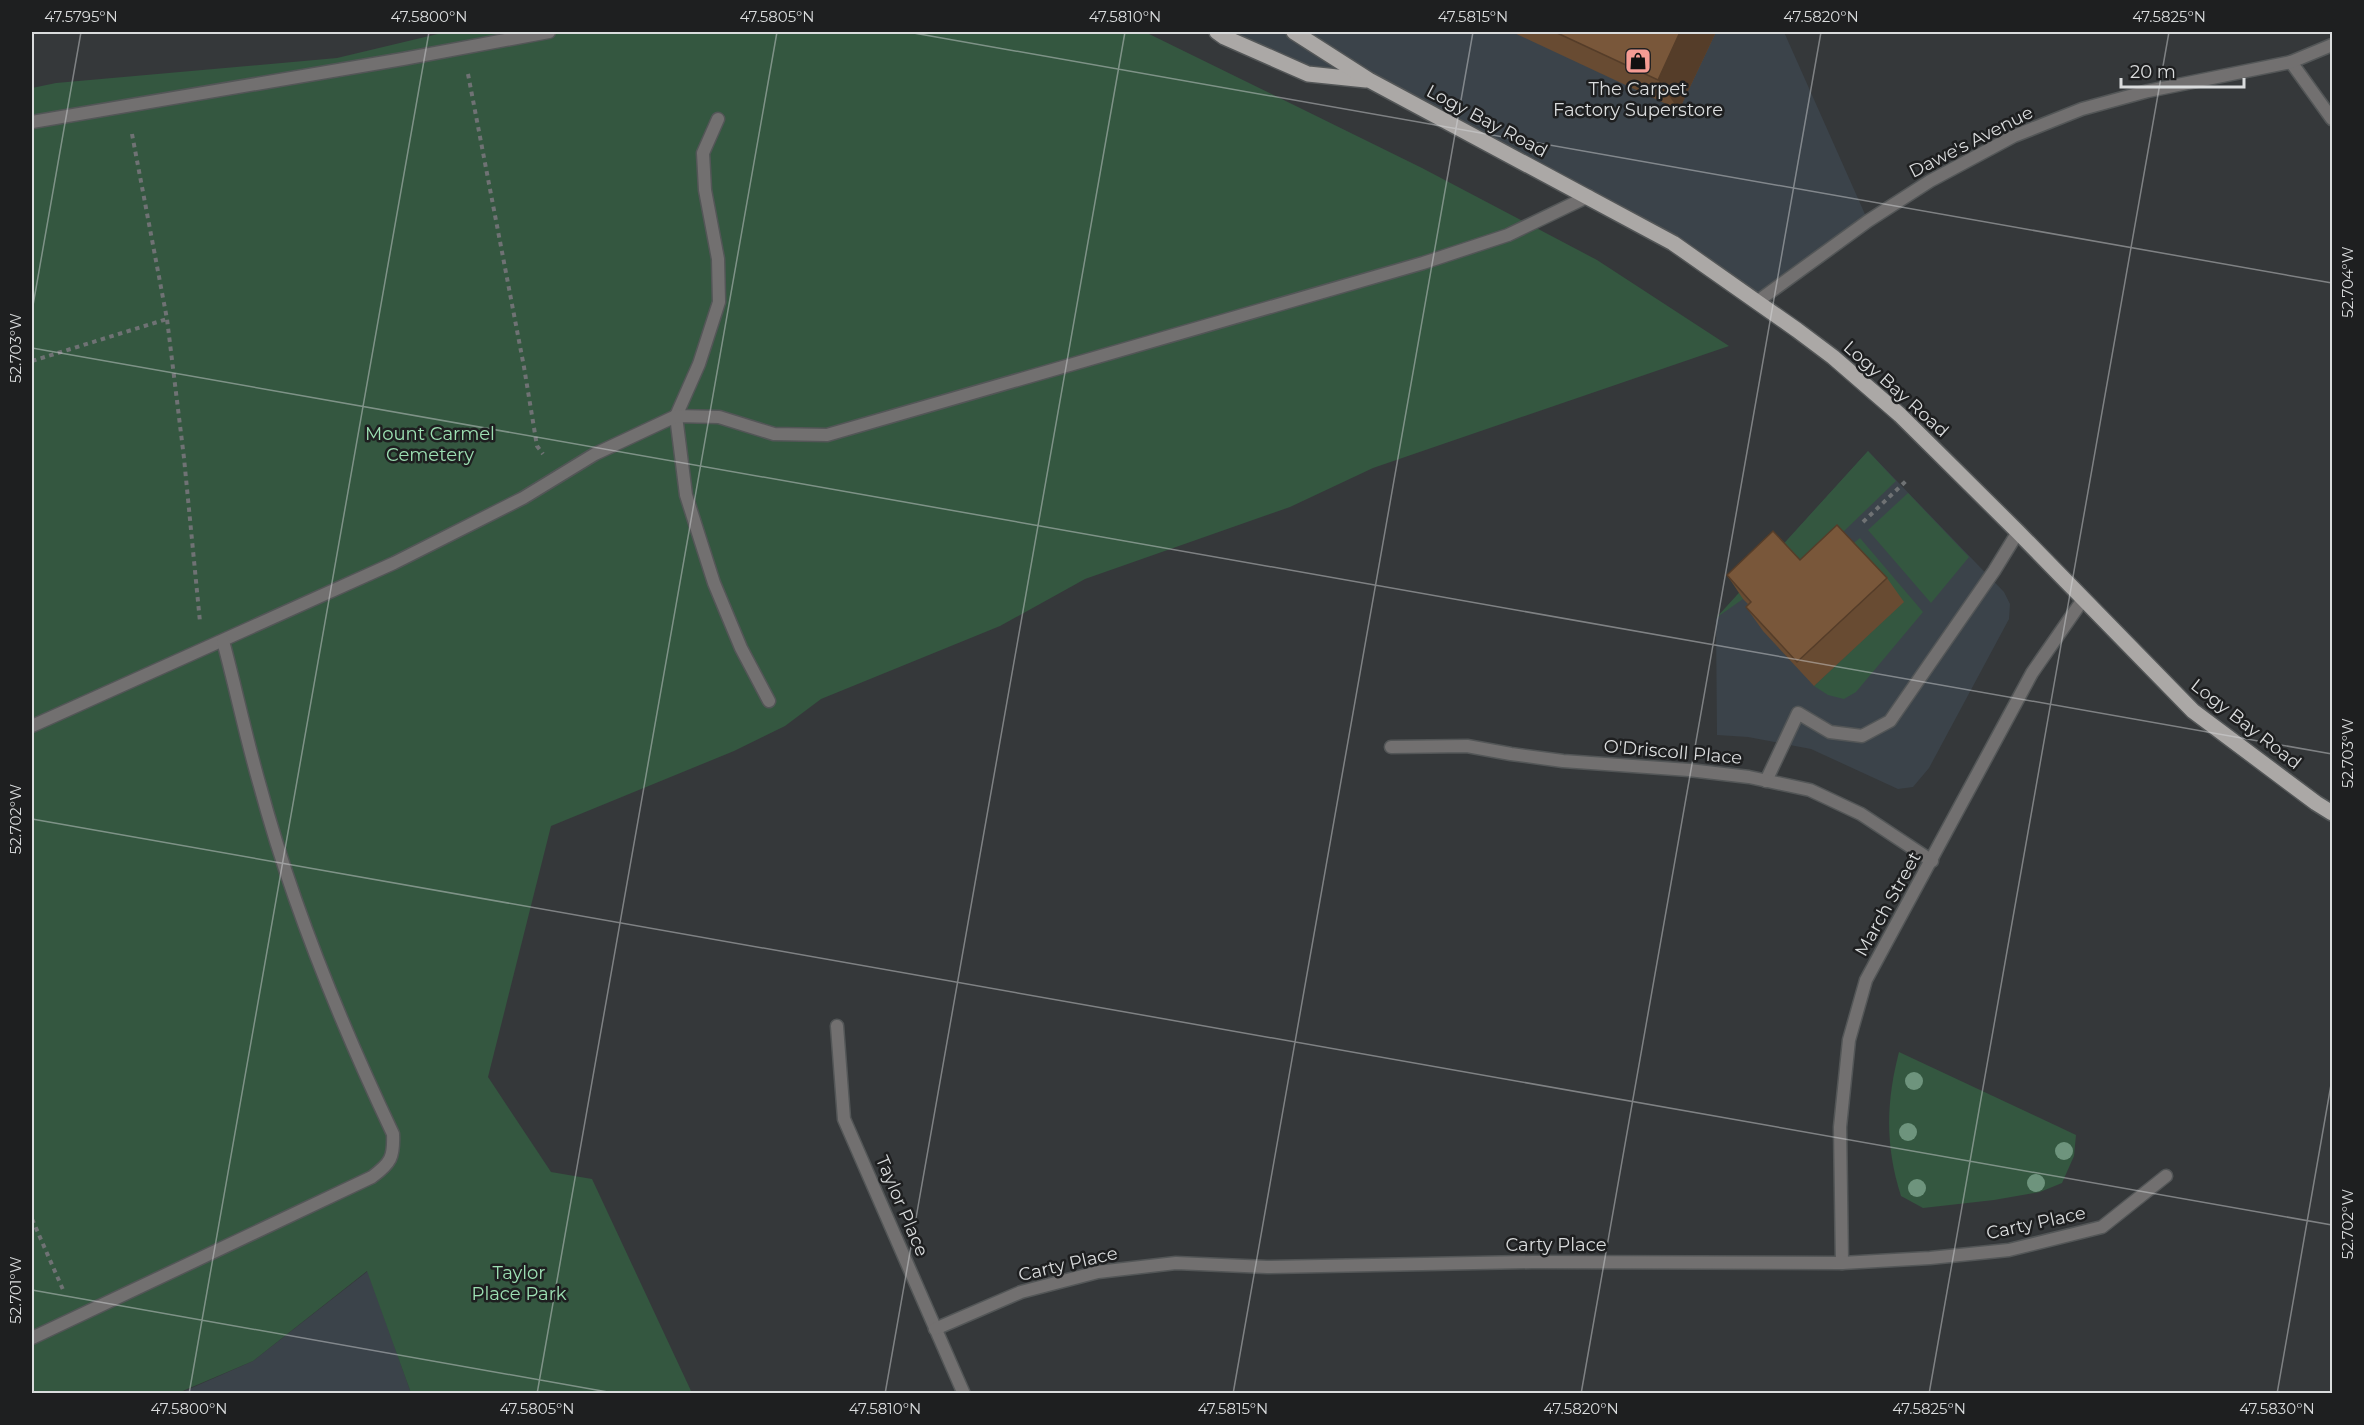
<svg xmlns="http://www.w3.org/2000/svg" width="2364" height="1425" viewBox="0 0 2364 1425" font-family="Montserrat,sans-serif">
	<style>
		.built { fill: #3b434a }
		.green { fill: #345740 }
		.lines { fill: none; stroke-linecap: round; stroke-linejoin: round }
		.lane-casing { stroke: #535657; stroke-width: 15 }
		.street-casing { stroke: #535657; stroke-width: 15 }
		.primary-casing { stroke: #535657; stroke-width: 18 }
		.path { stroke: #6f7274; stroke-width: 4; stroke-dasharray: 4.5 4.5; stroke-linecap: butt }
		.lane { stroke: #727070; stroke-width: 12 }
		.street { stroke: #727070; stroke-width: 12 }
		.primary { stroke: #aba8a6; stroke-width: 15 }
		.tree { fill: #6e947d }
		.wall { fill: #684b32 }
		.shaded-wall { fill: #553d29 }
		.building { fill: #79573a; stroke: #553d29; stroke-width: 1.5 }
		.ticks { fill: none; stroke: #dadcdd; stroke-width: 1.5; stroke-opacity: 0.45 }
		.labels { text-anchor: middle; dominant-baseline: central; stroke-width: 5; stroke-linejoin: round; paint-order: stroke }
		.poi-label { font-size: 18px; fill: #dadcdd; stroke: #1e1f20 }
		.street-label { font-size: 18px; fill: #dadcdd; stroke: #1e1f20 }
		.park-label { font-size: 18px; fill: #9de0b3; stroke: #1e1f20 }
		.neatline { fill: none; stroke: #dadcdd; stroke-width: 2 }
		.ticks-label { font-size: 15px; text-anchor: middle; fill: #dadcdd }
	</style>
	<rect width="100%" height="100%" fill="#35383a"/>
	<g class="built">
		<polygon points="1217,32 1784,32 1868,221 1758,301 1716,271 1369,80 1308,74"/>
		<polygon points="1868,451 2004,592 2010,604 2009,619 1929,768 1913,787 1898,789 1811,749 1748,737 1717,735 1716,619"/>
		<polygon points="368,1271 411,1393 178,1394 253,1361"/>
	</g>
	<g class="green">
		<polygon points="446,32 1145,32 1422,168 1597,260 1729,346 1373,468 1290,507 1085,579 1000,626 821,699 785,726 734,751 551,826 488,1077 551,1172 592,1179 692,1393 411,1393 367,1271 253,1361 178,1393 32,1393 32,88 56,83 337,58"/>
		<polygon points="1868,451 1896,481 1841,534 1801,567 1743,599 1716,618"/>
		<polygon points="1908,493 1969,557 1931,603 1868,530"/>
		<polygon points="1860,538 1923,612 1856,692 1844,699 1828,695 1814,686 1903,602 1851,545"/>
		<path d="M1899,1052L2076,1135L2074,1156L2062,1183L2040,1192L1994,1200L1923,1208L1901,1196C1885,1146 1886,1102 1899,1052Z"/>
	</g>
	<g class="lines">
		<defs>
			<g id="lane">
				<polyline points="718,119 703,153 705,190 718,259 719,302 699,364 676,416 686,495 714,583 741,648 769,701"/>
				<polyline points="32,122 403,59 549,32"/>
				<polyline points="32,726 394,563 523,498 595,454 676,416 719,417 774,434 827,435 1423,263 1508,235 1589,196"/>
				<polyline points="1766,781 1798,713 1830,732 1862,736 1890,721 1994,571 2018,532"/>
				<path d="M32,1338L372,1177C391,1163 394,1157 393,1134C340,1022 292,905 260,786C246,738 236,689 223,641"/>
			</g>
			<g id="street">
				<polyline points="2291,62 2332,119"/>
				<polyline points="1758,301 1868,221 1930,181 2014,136 2082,109 2148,91 2291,62 2332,45"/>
				<polyline points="1391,747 1467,746 1511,754 1563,761 1689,770 1749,777 1810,790 1861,814 1932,861"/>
				<polyline points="837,1026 844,1119 964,1394"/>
				<polyline points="1842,1263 1840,1127 1849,1040 1866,980 2032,673 2084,598"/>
				<polyline points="935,1329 1021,1292 1098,1272 1176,1263 1267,1267 1532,1262 1842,1263 1930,1258 2009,1250 2102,1227 2166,1176"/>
			</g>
			<g id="primary">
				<polyline points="1217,32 1224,37 1308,74 1366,80"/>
				<polyline points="1294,32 1369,80 1673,243 1797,330 1833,357 1900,415 2018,532 2193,711 2316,803 2332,813"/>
			</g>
		</defs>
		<use href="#lane" class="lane-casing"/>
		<use href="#street" class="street-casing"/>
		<use href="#primary" class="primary-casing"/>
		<g class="path">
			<polyline points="468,74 524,367 537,446 543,454"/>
			<polyline points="132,134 167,319 184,458 200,622"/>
			<polyline points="32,361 167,319"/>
			<polyline points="1863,522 1906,481"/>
			<polyline points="32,1219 64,1292"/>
		</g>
		<use href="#lane" class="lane"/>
		<use href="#street" class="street"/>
		<use href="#primary" class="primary"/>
	</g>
	<g class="tree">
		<circle cx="1914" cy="1081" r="9"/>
		<circle cx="1908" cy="1132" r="9"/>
		<circle cx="2064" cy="1151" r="9"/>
		<circle cx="2036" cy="1183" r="9"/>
		<circle cx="1917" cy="1188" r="9"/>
	</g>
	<g class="wall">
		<polygon points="1512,32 1716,32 1679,110"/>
		<polygon points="1800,560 1887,578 1904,602 1814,686 1763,631 1746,607 1748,604 1743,599 1727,575"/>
	</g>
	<polygon class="shaded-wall" points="1680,32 1716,32 1679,110 1658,80"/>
	<g class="building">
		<polygon points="1555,32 1680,32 1658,80"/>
		<polygon points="1837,525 1887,578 1797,662 1746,607 1751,602 1727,575 1773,531 1800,560"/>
	</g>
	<path class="ticks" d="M908,32L2332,283M32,311L81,32M32,348L2332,754M32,819L2332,1225M32,1290L619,1394M189,1394L429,32M537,1394L777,32M885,1394L1125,32M1233,1394L1473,32M1581,1394L1821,32M1929,1394L2169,32M2277,1394L2332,1079"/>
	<defs>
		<symbol id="shop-square" viewBox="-11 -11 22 22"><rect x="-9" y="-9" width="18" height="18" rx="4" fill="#f59c94" stroke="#1e1f20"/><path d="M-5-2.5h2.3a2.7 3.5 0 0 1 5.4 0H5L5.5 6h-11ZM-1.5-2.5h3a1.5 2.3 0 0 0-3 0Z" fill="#111"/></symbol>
	</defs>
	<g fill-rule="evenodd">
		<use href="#shop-square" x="1623" y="46" width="30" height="30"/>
	</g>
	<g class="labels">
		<g class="poi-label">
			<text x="1638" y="89">The Carpet<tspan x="1638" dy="21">Factory Superstore</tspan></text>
		</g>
		<g class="street-label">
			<text transform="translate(1487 121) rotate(28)">Logy Bay Road</text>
			<text transform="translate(1971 142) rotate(-27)">Dawe's Avenue</text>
			<text transform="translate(1896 389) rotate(42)">Logy Bay Road</text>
			<text transform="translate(2246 724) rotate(38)">Logy Bay Road</text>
			<text transform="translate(1673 752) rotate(5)">O'Driscoll Place</text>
			<text transform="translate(1888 904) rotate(-61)">March Street</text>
			<text transform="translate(902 1206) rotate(67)">Taylor Place</text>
			<text transform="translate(2036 1223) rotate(-12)">Carty Place</text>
			<text x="1556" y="1245">Carty Place</text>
			<text transform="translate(1068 1264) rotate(-13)">Carty Place</text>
		</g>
		<g class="park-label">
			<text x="430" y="434">Mount Carmel<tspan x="430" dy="21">Cemetery</tspan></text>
			<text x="519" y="1273">Taylor<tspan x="519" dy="21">Place Park</tspan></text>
		</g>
	</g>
	<rect width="2364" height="1425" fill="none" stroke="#1e1f20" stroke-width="66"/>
	<path d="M2121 78v9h123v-9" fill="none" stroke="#dadcdd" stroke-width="3"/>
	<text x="2130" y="78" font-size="18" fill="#dadcdd" stroke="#1e1f20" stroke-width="4.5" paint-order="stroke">20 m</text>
	<rect x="33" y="33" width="2298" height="1359" class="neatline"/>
	<g class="ticks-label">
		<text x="81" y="22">47.5795°N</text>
		<text x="429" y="22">47.5800°N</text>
		<text x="777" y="22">47.5805°N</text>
		<text x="1125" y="22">47.5810°N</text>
		<text x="1473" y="22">47.5815°N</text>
		<text x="1821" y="22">47.5820°N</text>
		<text x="2169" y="22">47.5825°N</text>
		<text transform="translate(2348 282) rotate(-90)" y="5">52.704°W</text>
		<text transform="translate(16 348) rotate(-90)" y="5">52.703°W</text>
		<text transform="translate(2348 753) rotate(-90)" y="5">52.703°W</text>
		<text transform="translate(16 819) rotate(-90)" y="5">52.702°W</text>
		<text transform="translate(2348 1224) rotate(-90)" y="5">52.702°W</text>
		<text transform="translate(16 1290) rotate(-90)" y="5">52.701°W</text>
		<text x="189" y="1414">47.5800°N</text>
		<text x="537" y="1414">47.5805°N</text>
		<text x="885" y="1414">47.5810°N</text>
		<text x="1233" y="1414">47.5815°N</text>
		<text x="1581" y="1414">47.5820°N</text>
		<text x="1929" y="1414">47.5825°N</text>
		<text x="2277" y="1414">47.5830°N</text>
	</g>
</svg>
